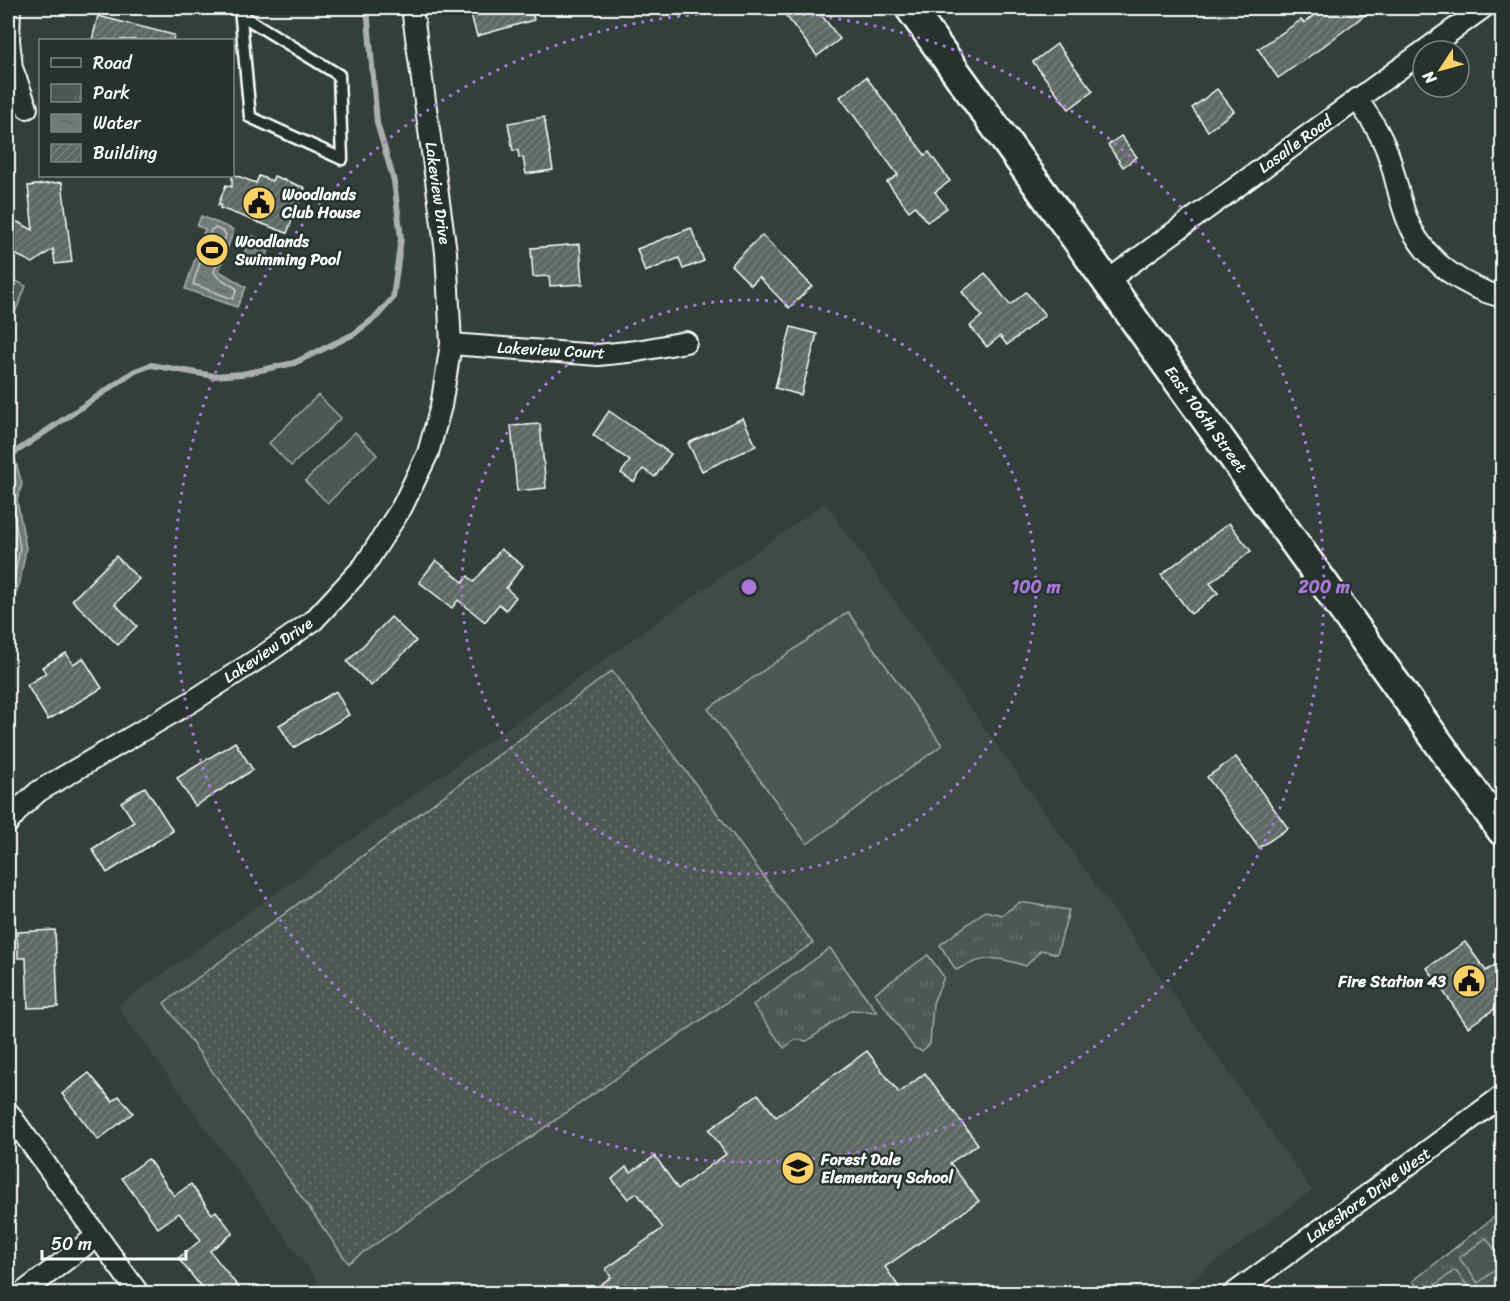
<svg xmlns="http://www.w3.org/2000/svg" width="1510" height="1301" viewBox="0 0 1510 1301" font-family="Sriracha,sans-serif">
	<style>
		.built { fill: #404c47 }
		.grass { fill: url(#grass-dots); stroke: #a6aca9; stroke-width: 1.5 }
		.park { fill: url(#park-tufts); stroke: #a6aca9; stroke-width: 1.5 }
		.pitch { fill: #4d5853; stroke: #a6aca9; stroke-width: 1.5 }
		.water { fill: url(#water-ripples); stroke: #abb0ae; stroke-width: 1.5 }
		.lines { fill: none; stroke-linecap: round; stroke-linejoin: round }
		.shore { stroke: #c7cac9; stroke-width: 1.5 }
		.stream { stroke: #abb0ae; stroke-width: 6 }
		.building { fill: url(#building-hatch); stroke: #fff; stroke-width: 1.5 }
		.lane-casing { stroke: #fff; stroke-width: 15 }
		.street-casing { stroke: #fff; stroke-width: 24 }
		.secondary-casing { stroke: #fff; stroke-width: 33 }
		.lane { stroke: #26332d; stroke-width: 10 }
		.street { stroke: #26332d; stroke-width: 20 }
		.secondary { stroke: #26332d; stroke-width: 28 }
		.ring { fill: none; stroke: #a976d5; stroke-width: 3; stroke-dasharray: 3 6 }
		.labels { text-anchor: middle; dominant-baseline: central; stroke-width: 5; stroke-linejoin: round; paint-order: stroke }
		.street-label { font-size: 16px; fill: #fff; stroke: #26332d }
		.poi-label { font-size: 16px; font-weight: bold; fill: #fff; stroke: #26332d; text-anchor: start }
		.centre { fill: #a976d5; stroke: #26332d; stroke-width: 3 }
		.ring-label { font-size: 18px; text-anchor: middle; font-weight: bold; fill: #a976d5; stroke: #26332d; stroke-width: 5; stroke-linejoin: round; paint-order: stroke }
	</style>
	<defs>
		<pattern id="grass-dots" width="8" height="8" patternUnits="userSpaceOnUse" patternTransform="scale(1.5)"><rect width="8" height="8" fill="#4d5853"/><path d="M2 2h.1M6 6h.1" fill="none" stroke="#68716d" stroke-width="1.8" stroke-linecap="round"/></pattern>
		<pattern id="park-tufts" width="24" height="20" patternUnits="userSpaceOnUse" patternTransform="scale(1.5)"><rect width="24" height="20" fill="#4d5853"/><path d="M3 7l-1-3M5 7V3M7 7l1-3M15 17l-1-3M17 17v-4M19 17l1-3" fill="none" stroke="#68716d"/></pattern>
		<pattern id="water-ripples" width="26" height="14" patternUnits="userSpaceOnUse" patternTransform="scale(1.5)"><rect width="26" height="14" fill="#737b78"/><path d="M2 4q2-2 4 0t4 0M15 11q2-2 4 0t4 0" fill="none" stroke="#606462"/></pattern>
		<pattern id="building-hatch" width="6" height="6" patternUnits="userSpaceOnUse" patternTransform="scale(1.5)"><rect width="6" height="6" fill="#5f6964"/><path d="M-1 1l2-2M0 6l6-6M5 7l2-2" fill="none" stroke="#77807b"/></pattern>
	</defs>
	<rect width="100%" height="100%" fill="#333f3a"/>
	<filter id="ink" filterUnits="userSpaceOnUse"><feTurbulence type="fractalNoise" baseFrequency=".0167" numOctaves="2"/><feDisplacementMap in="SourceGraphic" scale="12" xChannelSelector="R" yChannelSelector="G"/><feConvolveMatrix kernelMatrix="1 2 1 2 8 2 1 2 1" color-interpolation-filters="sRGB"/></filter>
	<g filter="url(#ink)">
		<polygon class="built" points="825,503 1312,1190 1174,1293 326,1293 117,1006"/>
		<polygon class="grass" points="612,671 813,943 348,1263 164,1003"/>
		<g class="park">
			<path d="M1020,902L1069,910L1057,954L1041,950L1026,966C995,956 986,955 956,970L940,945L985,911L1002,915Z"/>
			<polygon points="830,948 877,1012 851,1010 807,1041 796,1039 784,1048 753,1005"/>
			<polygon points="928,955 944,977 933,1003 930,1044 922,1051 914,1048 875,993"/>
			<polygon points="1494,1217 1502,1227 1502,1293 1422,1293 1413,1281"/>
		</g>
		<g class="pitch">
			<polygon points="8,277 26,286 13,317 8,315"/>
			<polygon points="318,395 341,418 291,466 269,443"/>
			<polygon points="355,432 377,455 328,503 305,481"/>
			<polygon points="848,612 942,745 807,844 708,709"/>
			<polygon points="1486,1238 1502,1259 1502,1265 1478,1283 1459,1258"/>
			<polygon points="1455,1270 1473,1293 1433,1293 1430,1289"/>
		</g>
		<g class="water">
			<polygon points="201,216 234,230 219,271 246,287 237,307 185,289 205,229 197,226"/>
			<polygon points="250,235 271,243 264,264 243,257"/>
			<polygon points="8,434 22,484 17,500 26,548 20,582 8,614"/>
		</g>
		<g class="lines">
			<g class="shore">
				<polygon points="215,228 224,232 226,235 214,272 217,276 237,289 233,299 193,284 211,230"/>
				<polyline points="8,453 15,484 11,501 20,548 14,580 8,598"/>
			</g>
			<polyline class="stream" points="14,453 135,371 151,365 214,376 242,374 294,363 354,334 377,316 393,298 401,238 394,181 377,123 367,8"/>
		</g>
		<g class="building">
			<polygon points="469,8 531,8 534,20 477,36"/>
			<polygon points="780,8 816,8 840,39 817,56"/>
			<polygon points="1323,8 1374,8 1317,51 1278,78 1258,49 1301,20 1304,23"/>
			<polygon points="98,16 174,35 173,40 92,40"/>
			<polygon points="1057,44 1093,91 1069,109 1033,62"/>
			<polygon points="866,77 925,155 929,152 950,181 935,192 947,208 927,222 915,206 909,211 887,182 898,175 840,97"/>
			<polygon points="1217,89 1234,111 1208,131 1192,108"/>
			<polygon points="544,117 553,170 526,174 523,157 519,158 518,150 513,151 508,123"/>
			<polygon points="1121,136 1137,157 1123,167 1108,145"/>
			<polygon points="232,174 256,183 259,176 272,181 274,176 305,188 287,233 220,208 221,205 218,205 226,185 232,187"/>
			<polygon points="62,182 72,262 55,264 53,249 33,263 8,251 8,217 33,230 28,186"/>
			<polygon points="691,228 704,261 683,269 679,258 645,272 637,249"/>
			<polygon points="762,235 812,286 789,308 759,277 751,285 731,265"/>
			<polygon points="580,244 583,284 550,286 549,276 533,277 531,248"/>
			<polygon points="985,273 1010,305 1026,292 1045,315 1007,345 1000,336 987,347 970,326 982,316 962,292"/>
			<polygon points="791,327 817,334 801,395 775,388"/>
			<polygon points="609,411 671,454 655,477 643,469 634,482 621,473 630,461 593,435"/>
			<polygon points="743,418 756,446 702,471 688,443"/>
			<polygon points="540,424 546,488 517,491 511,426"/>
			<polygon points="1229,523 1251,551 1210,583 1218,593 1191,614 1161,575"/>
			<polygon points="501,549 523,566 506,588 516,597 506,610 499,604 485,622 458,600 452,608 419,582 436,560 463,582 468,576 474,582"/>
			<polygon points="116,556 139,579 115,604 137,626 118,645 72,600"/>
			<polygon points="391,617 416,641 371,686 347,662"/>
			<polygon points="66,653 73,664 83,658 102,688 48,720 27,685 46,673 42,667"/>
			<polygon points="336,691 349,715 293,748 279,725"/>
			<polygon points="235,742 253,770 195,806 177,778"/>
			<polygon points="1236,757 1288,828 1259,848 1207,777"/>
			<polygon points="145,787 173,831 107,873 92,849 134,822 121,802"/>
			<polygon points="55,930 58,1007 28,1008 26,958 18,958 17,932"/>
			<polygon points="1465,942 1486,971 1503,960 1503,1003 1468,1027 1427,968"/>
			<polygon points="867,1051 899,1093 925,1073 978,1144 950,1163 979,1201 885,1267 903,1293 589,1293 611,1277 606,1269 663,1228 637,1193 628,1199 612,1179 626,1167 631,1172 655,1156 678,1189 726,1154 709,1130 758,1094 776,1117"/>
			<polygon points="89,1073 112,1101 119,1096 133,1113 98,1140 62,1094"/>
			<polygon points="148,1159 174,1196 191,1184 212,1214 216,1211 233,1233 210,1251 243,1293 206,1293 178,1258 201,1240 179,1213 158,1228 122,1178"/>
		</g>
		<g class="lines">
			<defs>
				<polyline id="lane" points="240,8 250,117 342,159 339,75 241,15"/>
				<g id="street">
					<polyline points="10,8 9,40 12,68 27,108"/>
					<path d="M1357,99C1368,115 1380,132 1387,151C1396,175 1399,203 1410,226C1428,263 1464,287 1502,297"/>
					<polyline points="1107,281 1483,8"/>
					<polyline points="451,344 598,355 637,351 686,342"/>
					<polyline points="8,823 21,807 39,791 191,702 267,653 314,620 364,566 402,507 428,453 441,406 451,344 446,252 412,8"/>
					<polyline points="8,1112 139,1294"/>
					<polyline points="21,1294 97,1236"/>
					<polyline points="1233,1294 1502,1096"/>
				</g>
				<polyline id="secondary" points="910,8 1502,831"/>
			</defs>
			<use href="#lane" class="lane-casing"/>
			<use href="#street" class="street-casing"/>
			<use href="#secondary" class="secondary-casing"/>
			<use href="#lane" class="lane"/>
			<use href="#street" class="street"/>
			<use href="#secondary" class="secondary"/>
		</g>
	</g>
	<g class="ring">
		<circle cx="749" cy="587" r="287"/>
		<circle cx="749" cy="587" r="575"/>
	</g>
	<defs>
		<symbol id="civic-disc" viewBox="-11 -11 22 22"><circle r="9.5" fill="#ffd166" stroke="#26332d"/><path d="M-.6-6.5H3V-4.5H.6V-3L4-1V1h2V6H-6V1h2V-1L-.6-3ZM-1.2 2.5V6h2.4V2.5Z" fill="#111"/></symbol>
		<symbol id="stadium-disc" viewBox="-11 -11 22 22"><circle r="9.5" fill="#ffd166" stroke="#26332d"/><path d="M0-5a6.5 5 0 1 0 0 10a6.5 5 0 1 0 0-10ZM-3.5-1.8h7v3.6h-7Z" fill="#111"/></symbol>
		<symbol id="school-disc" viewBox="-11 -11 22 22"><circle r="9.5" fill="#ffd166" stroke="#26332d"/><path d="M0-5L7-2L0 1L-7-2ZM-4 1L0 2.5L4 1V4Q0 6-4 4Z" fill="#111"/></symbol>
	</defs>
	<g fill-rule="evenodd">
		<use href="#civic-disc" x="240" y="184" width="38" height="38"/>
		<use href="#stadium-disc" x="193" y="231" width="38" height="38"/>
		<use href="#civic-disc" x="1450" y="962" width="38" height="38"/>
		<use href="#school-disc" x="779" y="1149" width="38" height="38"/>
	</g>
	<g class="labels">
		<g class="street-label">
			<text transform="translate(1295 144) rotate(-36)">Lasalle Road</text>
			<text transform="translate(438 193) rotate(82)">Lakeview Drive</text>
			<text transform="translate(551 350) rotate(3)">Lakeview Court</text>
			<text transform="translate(1206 419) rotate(54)">East 106th Street</text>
			<text transform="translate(268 650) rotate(-34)">Lakeview Drive</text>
			<text transform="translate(1368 1195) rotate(-36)">Lakeshore Drive West</text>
		</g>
		<g class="poi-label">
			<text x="282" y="194">Woodlands<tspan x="282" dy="18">Club House</tspan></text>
			<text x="235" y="241">Woodlands<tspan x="235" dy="18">Swimming Pool</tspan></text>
			<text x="1446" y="981" text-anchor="end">Fire Station 43</text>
			<text x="821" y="1159">Forest Dale<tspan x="821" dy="18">Elementary School</tspan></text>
		</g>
	</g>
	<circle cx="749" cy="587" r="9" class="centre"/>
	<g class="ring-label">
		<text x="1036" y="593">100 m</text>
		<text x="1324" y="593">200 m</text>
	</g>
	<rect width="1510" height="1301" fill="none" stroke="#26332d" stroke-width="30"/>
	<rect x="15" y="15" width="1480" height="1271" fill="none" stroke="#fff" stroke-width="2" filter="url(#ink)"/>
	<rect x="39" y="39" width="195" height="138" fill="#26332d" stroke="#7d8581" stroke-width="1.5"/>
	<rect x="51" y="58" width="30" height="9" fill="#26332d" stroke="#7d8581" stroke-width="1.5"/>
	<text x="93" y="69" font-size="18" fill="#ffffff">Road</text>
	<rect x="51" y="84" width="30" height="18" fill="url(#park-tufts)" stroke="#7d8581" stroke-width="1.5"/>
	<text x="93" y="99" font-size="18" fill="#ffffff">Park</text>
	<rect x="51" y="114" width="30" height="18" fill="url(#water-ripples)" stroke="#7d8581" stroke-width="1.5"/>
	<text x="93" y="129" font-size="18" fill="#ffffff">Water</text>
	<rect x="51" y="144" width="30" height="18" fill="url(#building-hatch)" stroke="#7d8581" stroke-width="1.5"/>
	<text x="93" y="159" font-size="18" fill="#ffffff">Building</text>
	<g transform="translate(1441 69) rotate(234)"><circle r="28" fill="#26332d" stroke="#7d8581" stroke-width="1.5"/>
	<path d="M0-4.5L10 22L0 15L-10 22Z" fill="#ffd166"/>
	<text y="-9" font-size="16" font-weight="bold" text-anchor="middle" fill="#ffffff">N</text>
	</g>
	<path d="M42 1250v9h144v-9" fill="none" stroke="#ffffff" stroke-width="3"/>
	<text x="51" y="1250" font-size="18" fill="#ffffff" stroke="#26332d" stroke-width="4.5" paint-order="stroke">50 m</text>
</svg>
